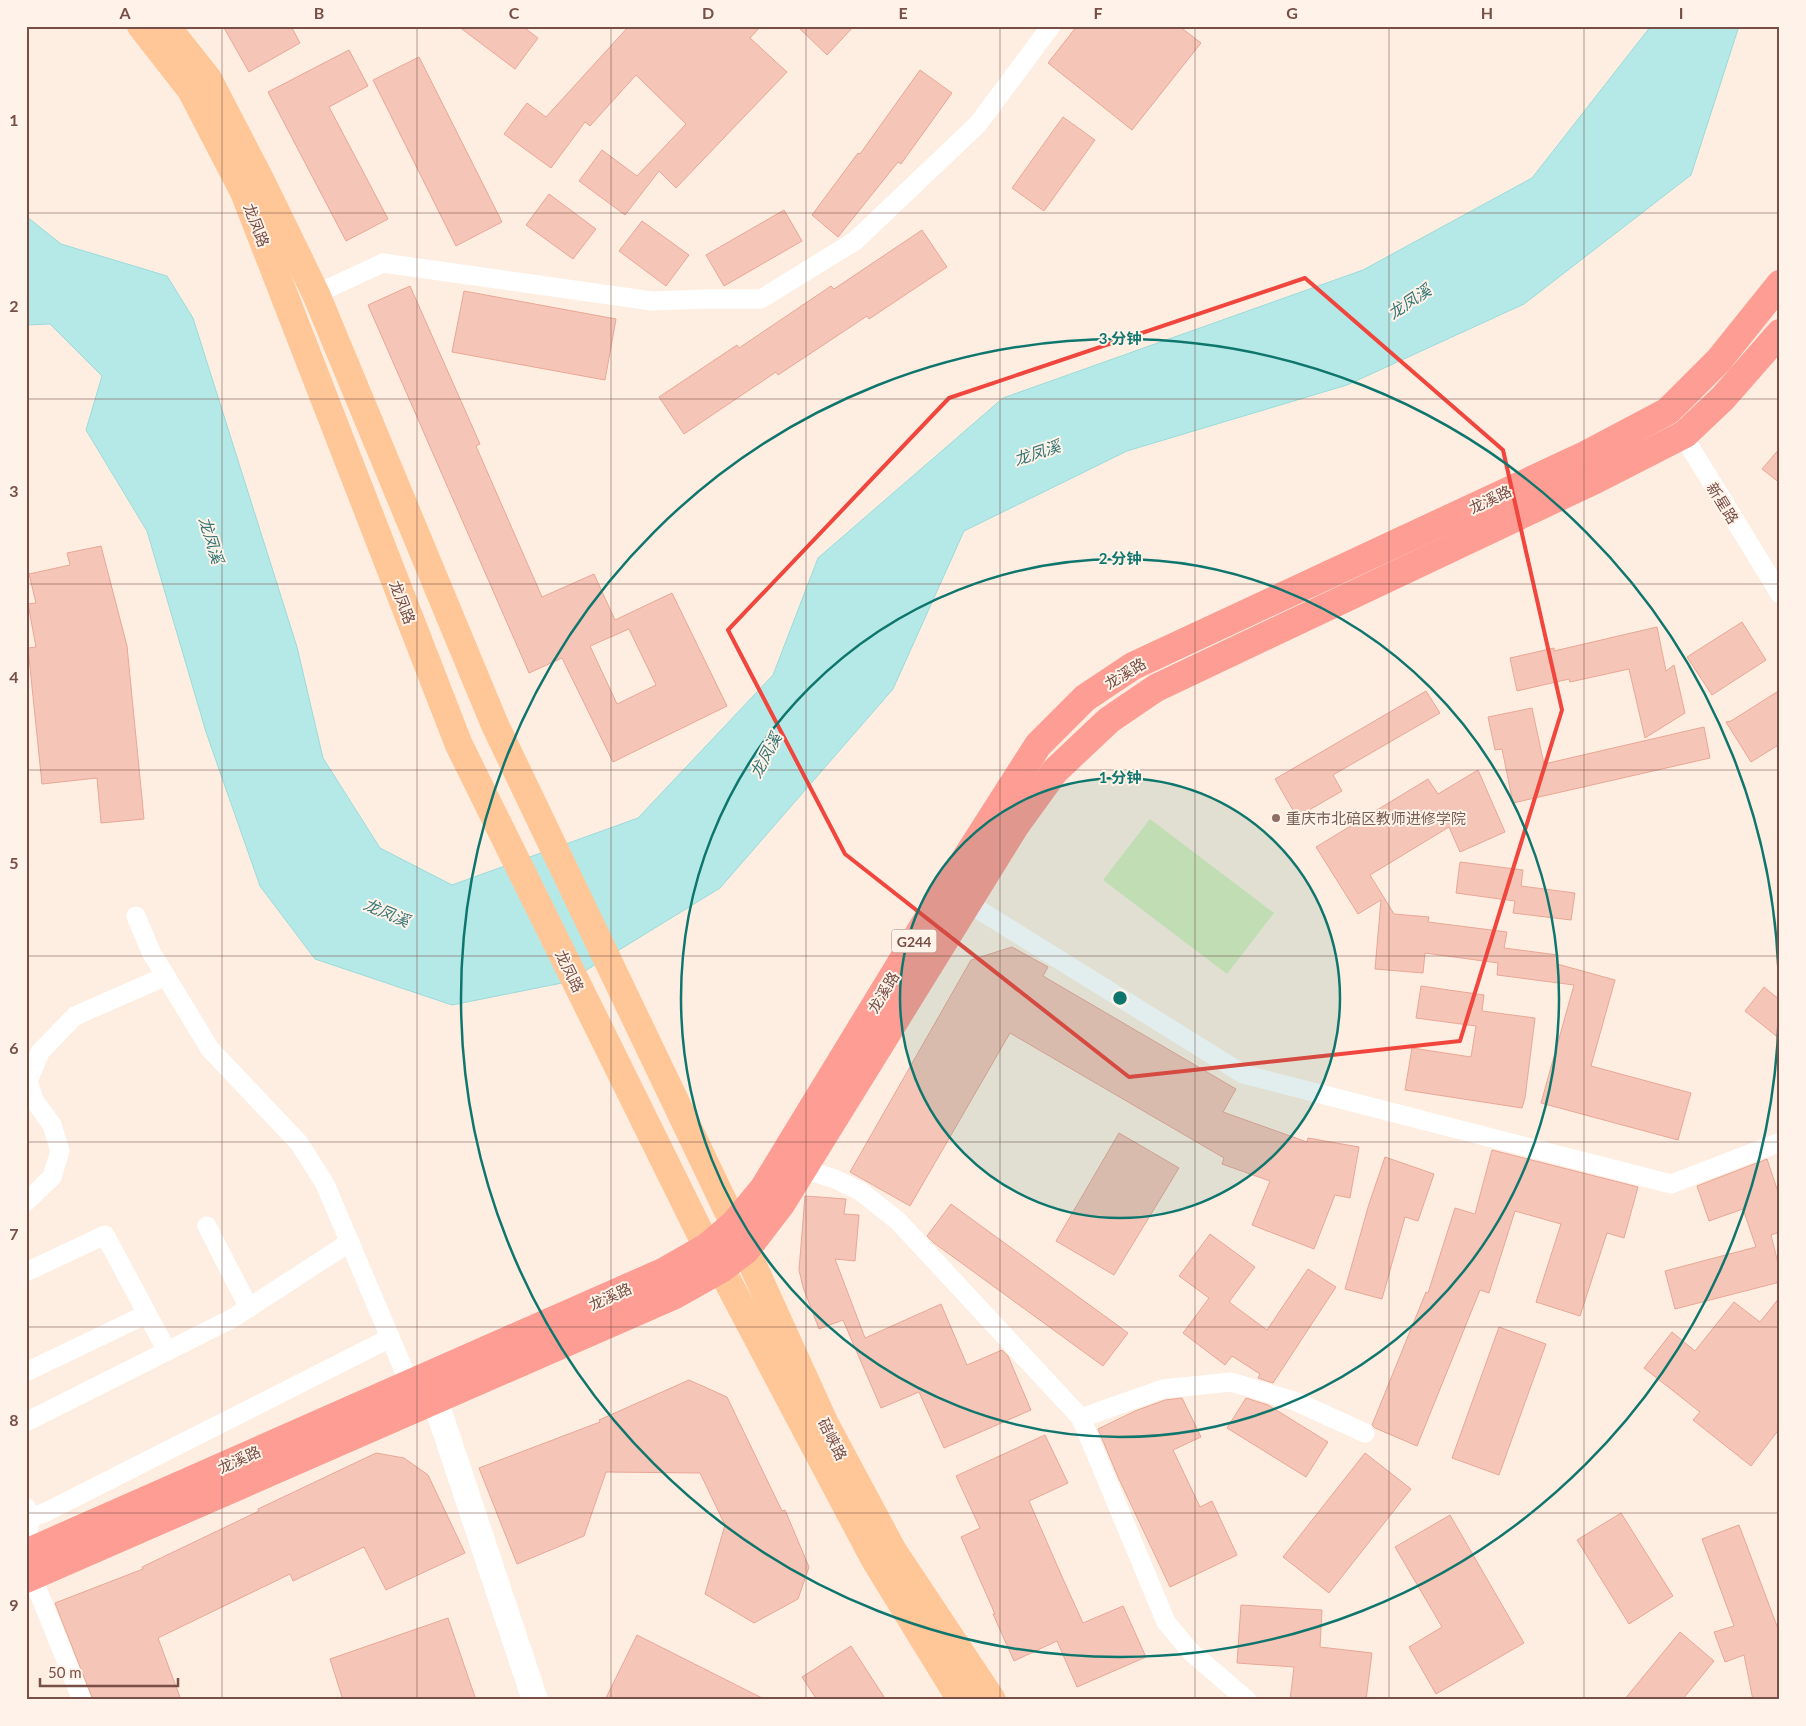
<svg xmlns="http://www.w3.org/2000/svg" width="1806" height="1726" viewBox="0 0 1806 1726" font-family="Lato,'Noto Sans SC',sans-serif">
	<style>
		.green { fill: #d9ecbf }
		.water { fill: #b5e9e7; stroke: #9adbda }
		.building { fill: #f5c5b7; stroke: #e9a796; fill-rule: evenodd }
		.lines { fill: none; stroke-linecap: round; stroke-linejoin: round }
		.street { stroke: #fff; stroke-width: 19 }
		.secondary { stroke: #fff; stroke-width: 26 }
		.primary { stroke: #ffc697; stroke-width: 28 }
		.highway { stroke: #fd9d93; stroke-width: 28 }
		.marked { fill: none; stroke: #f1463d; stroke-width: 4; stroke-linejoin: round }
		.grid { fill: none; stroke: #774f46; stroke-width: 1; stroke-opacity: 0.55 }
		.ring { fill: none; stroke: #0f766e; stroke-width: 2.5 }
		.education-dot { fill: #8d6e63; stroke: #fff3e9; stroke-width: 2 }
		.labels { text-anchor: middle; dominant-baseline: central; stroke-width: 4; stroke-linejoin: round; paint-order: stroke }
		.shield { fill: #fff3e9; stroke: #a08077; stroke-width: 1 }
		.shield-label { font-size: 14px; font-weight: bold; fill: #774f46 }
		.street-label { font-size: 15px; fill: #774f46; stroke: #fff3e9 }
		.education-label { font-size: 15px; fill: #785e54; stroke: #fff3e9; text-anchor: start }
		.water-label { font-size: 16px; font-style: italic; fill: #367676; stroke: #fff3e9 }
		.centre { fill: #0f766e; stroke: #fff3e9; stroke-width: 2.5 }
		.ring-label { font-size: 15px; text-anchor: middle; font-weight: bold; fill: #0f766e; stroke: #fff3e9; stroke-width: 4; stroke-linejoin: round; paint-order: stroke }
		.neatline { fill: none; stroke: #774f46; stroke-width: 2 }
		.grid-label { font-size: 16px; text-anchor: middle; font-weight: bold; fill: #774f46 }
	</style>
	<rect width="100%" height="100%" fill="#feeee1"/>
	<polygon class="green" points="1150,819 1274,913 1227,974 1103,880"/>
	<polygon class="water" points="1651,26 1739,26 1691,175 1524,304 1347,385 1127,451 964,531 893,689 720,888 567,982 452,1005 315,959 260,886 206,732 147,531 86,430 102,376 50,324 26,325 26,216 61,244 167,276 193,318 297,647 323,758 380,848 452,885 638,818 773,675 818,558 1003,398 1363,270 1532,178"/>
	<g class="building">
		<polygon points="223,26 291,26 300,43 249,72"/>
		<polygon points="458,26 522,26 538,38 515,69"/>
		<polygon points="629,26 761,26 750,38 787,72 676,188 659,171 625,215 579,181 602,150 637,176 686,124 636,75 590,126 585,122 551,168 504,134 527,103 546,117"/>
		<polygon points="797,26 854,26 827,55"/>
		<polygon points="1077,26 1179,26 1201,43 1132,130 1048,63"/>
		<polygon points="349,50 368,86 329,107 388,219 346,241 268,92"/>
		<polygon points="419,57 502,222 456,246 373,80"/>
		<polygon points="920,70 952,93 901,164 898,162 838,237 812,215 858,153 860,154"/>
		<polygon points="1063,117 1095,140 1044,211 1012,188"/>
		<polygon points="549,194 596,229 573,259 526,225"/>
		<polygon points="784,210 802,241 724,286 706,255"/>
		<polygon points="642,221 689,255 666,286 619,251"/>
		<polygon points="922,230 947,267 869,319 867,316 778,375 776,372 684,434 659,397 737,345 739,348 831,286 834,289"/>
		<path d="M410,286L480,444L476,446L542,597L594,574L615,620L672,593L727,706L613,762L562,658L529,673L368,305ZM629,629L656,685L617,704L590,646Z"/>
		<polygon points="464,291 616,319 605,380 452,352"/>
		<polygon points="1780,448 1780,483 1762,469"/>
		<polygon points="101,546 127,646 144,819 101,823 97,778 42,784 28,648 36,647 28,604 36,603 29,574 70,565 67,553"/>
		<polygon points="1742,622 1766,660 1712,695 1687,657"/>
		<polygon points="1657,627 1666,671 1674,665 1685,713 1645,738 1629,669 1570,682 1569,679 1517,691 1510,658 1554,648 1554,651"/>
		<polygon points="1780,690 1780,744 1751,762 1726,722 1731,721"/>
		<polygon points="1426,691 1440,713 1333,775 1342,791 1297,817 1275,779"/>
		<polygon points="1532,708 1544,764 1704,727 1710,758 1513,803 1502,749 1495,750 1488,717"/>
		<polygon points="1478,770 1505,832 1460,852 1449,827 1370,875 1394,914 1429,917 1428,922 1507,932 1504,948 1558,955 1557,964 1615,980 1591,1066 1691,1093 1678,1140 1541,1103 1574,985 1497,975 1498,963 1425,953 1423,973 1375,969 1381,900 1358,914 1316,847 1428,779 1438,794"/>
		<polygon points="1460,862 1523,870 1521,886 1575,893 1571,920 1513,913 1515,901 1456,893"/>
		<polygon points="1012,947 1048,967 1043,976 1236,1089 1223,1112 1307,1142 1308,1138 1359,1147 1350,1198 1335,1195 1314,1249 1252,1225 1270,1181 1222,1164 1224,1158 1010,1033 910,1206 850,1172 971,960"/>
		<polygon points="1421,986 1484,995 1482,1011 1535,1018 1525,1098 1522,1108 1405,1090 1412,1048 1471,1057 1476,1026 1416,1018"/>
		<polygon points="1764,987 1780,1000 1780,1039 1745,1011"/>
		<polygon points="1119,1133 1179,1168 1114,1275 1056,1241"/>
		<polygon points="1492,1150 1638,1187 1624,1238 1607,1233 1580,1316 1536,1302 1561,1224 1515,1211 1489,1293 1480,1290 1417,1446 1375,1428 1372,1425 1426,1292 1428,1293 1455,1208 1475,1214"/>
		<polygon points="1385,1157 1434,1174 1418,1221 1405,1217 1382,1299 1345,1289 1369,1204"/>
		<polygon points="1767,1159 1780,1198 1780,1232 1771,1235 1780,1271 1780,1282 1675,1309 1665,1271 1756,1247 1743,1209 1709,1221 1697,1186"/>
		<polygon points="805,1196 846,1199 844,1214 859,1215 855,1261 835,1259 865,1338 941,1304 967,1365 1002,1350 1008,1356 1031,1410 944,1448 919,1392 881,1408 843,1320 819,1329 803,1287 799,1270"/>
		<polygon points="951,1204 1128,1333 1103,1366 934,1243 927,1236"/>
		<polygon points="1210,1234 1255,1267 1229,1302 1267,1330 1308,1269 1336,1287 1273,1383 1258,1378 1260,1374 1232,1356 1225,1365 1183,1333 1209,1298 1179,1276"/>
		<polygon points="1780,1297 1780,1428 1751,1466 1693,1420 1700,1412 1644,1368 1672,1332 1695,1351 1734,1302 1760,1322"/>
		<polygon points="1499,1327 1546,1344 1499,1475 1452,1458"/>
		<polygon points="689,1380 727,1397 782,1511 785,1510 809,1567 798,1599 754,1623 705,1594 725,1525 700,1473 606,1472 584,1536 517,1564 479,1468 600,1422 599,1420"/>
		<polygon points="1182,1398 1201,1437 1173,1450 1200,1507 1212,1501 1237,1555 1170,1587 1118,1477 1098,1429 1135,1411 1165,1400"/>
		<polygon points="1246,1398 1268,1405 1328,1442 1306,1477 1227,1428"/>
		<polygon points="1045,1435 1068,1483 1029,1501 1063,1579 1083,1623 1123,1606 1146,1657 1077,1687 1057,1641 1014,1661 993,1614 995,1614 961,1537 980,1528 956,1476"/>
		<polygon points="376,1453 404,1458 428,1475 465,1553 386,1590 364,1547 293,1581 290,1574 158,1638 181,1700 93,1700 55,1603 143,1569 142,1567 259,1511 258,1509"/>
		<polygon points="1365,1453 1411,1489 1329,1593 1283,1557"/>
		<polygon points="1621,1513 1673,1596 1629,1624 1577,1540"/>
		<polygon points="1450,1515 1524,1643 1436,1694 1409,1647 1442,1627 1395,1547"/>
		<polygon points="1739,1525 1780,1634 1780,1700 1753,1700 1744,1655 1725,1662 1714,1632 1734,1626 1702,1539"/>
		<polygon points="1241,1605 1322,1610 1320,1647 1372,1653 1366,1700 1290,1700 1294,1667 1237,1663"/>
		<polygon points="448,1618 476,1700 343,1700 330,1659"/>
		<polygon points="1680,1632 1714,1661 1682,1700 1624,1700"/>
		<polygon points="637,1635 766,1700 605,1700"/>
		<polygon points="851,1646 886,1700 817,1700 802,1677"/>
	</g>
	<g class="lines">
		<g class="street">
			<polyline points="316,294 383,263 652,301 704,299 761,299 855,241 978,124 1051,26"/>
			<polyline points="1668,411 1780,594"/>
			<polyline points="968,903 1243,1074 1671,1184 1780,1142"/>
			<polyline points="136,916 151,952 210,1049 299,1143 325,1184 414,1394"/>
			<polyline points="803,1169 835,1179 860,1191 898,1221 1081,1418 1166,1622 1191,1652 1247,1700"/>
			<polyline points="26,1202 52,1177 60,1151 52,1125 34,1100 28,1081 40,1052 75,1016 166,976"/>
			<polyline points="207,1226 249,1308"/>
			<polyline points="26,1272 105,1235 167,1351"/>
			<polyline points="26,1372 147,1314"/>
			<polyline points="1081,1418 1163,1389 1231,1382 1297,1402 1365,1433"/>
			<polyline points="26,1422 233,1318 350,1242"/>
			<polyline points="26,1507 30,1518 26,1551"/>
			<polyline points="30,1518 46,1512 390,1338"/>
			<polyline points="29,1566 32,1576 82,1700"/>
		</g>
		<polyline class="secondary" points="435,1400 535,1700"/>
		<g class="primary">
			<polyline points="141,26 191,90 244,192 459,745 707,1247 721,1269 875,1560 961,1700"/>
			<polyline points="166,26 208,79 262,183 316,294 495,725 734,1224 825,1424 893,1551 992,1700"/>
		</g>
		<g class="highway">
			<polyline points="26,1553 665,1271 707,1247 734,1224 763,1189 946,889 1038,745 1085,698 1133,666 1583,456 1668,411 1719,360 1780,284"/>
			<polyline points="26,1579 673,1296 721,1269 746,1250 782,1203 1016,825 1055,771 1109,720 1156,688 1597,479 1685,434 1723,398 1780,333"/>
		</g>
	</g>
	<path class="marked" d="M1305,278L1503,450L1562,710L1460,1041L1129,1077L845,854L728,630L949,398Z"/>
	<path class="grid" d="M222,26V1700M417,26V1700M611,26V1700M806,26V1700M1000,26V1700M1195,26V1700M1389,26V1700M1584,26V1700M26,213H1780M26,399H1780M26,584H1780M26,770H1780M26,956H1780M26,1142H1780M26,1327H1780M26,1513H1780"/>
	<circle cx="1120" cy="998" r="220" fill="#0f766e" fill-opacity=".12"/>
	<g class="ring">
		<circle cx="1120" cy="998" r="220"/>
		<circle cx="1120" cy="998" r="439"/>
		<circle cx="1120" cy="998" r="659"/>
	</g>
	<circle class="education-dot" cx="1276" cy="818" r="5"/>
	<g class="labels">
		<rect class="shield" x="891.5" y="929.5" width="45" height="23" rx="4"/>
		<g class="shield-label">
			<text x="914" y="941">G244</text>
		</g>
		<g class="street-label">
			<text transform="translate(257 225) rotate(69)">龙凤路</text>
			<text transform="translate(1490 499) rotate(-25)">龙溪路</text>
			<text transform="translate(1723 503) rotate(58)">新星路</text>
			<text transform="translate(403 602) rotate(69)">龙凤路</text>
			<text transform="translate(1125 673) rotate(-31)">龙溪路</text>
			<text transform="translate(570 971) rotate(64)">龙凤路</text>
			<text transform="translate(883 992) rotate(-59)">龙溪路</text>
			<text transform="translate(610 1296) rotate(-24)">龙溪路</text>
			<text transform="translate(833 1439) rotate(63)">碚峡路</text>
			<text transform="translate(239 1459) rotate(-24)">龙溪路</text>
		</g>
		<g class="education-label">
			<text x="1286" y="818">重庆市北碚区教师进修学院</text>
		</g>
		<g class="water-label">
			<text transform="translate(1409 301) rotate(-34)">龙凤溪</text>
			<text transform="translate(1037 452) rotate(-18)">龙凤溪</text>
			<text transform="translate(212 540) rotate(73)">龙凤溪</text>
			<text transform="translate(765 755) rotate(-62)">龙凤溪</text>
			<text transform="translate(387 912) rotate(23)">龙凤溪</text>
		</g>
	</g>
	<circle cx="1120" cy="998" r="8" class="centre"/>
	<g class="ring-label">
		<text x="1120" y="344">3 分钟</text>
		<text x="1120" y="564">2 分钟</text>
		<text x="1120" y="783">1 分钟</text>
	</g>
	<rect width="1806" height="1726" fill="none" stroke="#fff3e9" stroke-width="55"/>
	<path d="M40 1678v8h138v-8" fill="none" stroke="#774f46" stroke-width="2.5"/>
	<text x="48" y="1678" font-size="15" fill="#774f46" stroke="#fff3e9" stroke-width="4" paint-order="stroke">50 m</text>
	<rect x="28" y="28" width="1750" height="1670" class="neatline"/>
	<g class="grid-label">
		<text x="125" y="19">A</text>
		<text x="319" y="19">B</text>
		<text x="514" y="19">C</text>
		<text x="708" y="19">D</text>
		<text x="903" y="19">E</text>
		<text x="1098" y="19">F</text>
		<text x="1292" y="19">G</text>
		<text x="1487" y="19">H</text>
		<text x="1681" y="19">I</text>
		<text x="14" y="126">1</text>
		<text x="14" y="312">2</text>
		<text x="14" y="497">3</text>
		<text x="14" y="683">4</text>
		<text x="14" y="869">5</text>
		<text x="14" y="1054">6</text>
		<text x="14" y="1240">7</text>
		<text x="14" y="1426">8</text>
		<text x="14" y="1611">9</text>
	</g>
</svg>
